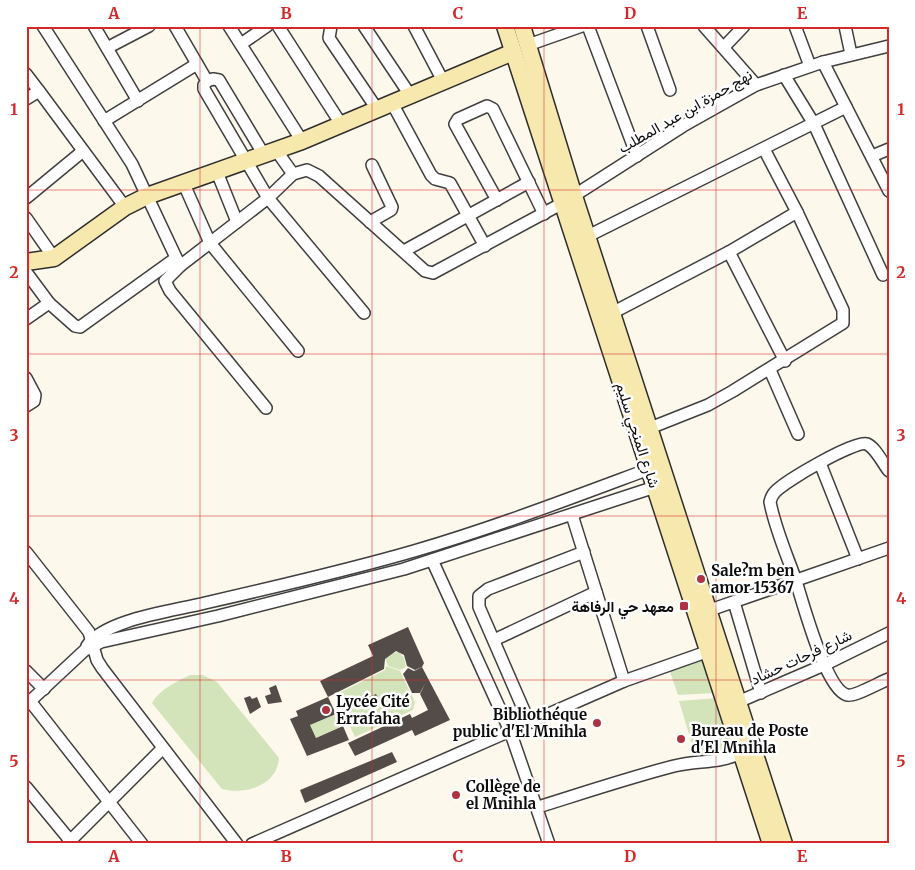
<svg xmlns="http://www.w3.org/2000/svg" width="915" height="870" viewBox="0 0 915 870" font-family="Merriweather,Vazirmatn,serif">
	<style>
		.green { fill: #d3e4ba }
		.building { fill: #534c49 }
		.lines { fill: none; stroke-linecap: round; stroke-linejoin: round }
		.street-casing { stroke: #3f3f3f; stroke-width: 14 }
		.secondary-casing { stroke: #2e2e2e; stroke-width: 19 }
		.street { stroke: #fff; stroke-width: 11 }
		.secondary { stroke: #f7e8ae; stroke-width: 16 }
		.grid { fill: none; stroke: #d62828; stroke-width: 1; stroke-opacity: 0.55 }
		.poi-dot { fill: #ad3343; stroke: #fff; stroke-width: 2 }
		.labels { text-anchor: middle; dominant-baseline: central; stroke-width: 5; stroke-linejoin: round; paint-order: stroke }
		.street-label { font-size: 15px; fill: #0c0c0c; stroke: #fff }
		.poi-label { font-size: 15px; font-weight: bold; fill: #0c0c0c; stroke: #fff; text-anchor: start }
		.neatline { fill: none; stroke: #d62828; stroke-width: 2 }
		.grid-label { font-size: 16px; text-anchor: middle; font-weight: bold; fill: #d62828 }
	</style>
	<rect width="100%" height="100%" fill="#fdf8ec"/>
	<g class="green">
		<polygon points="399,652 404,658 406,667 400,670 388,666 385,659 392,653"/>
		<polygon points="700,653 716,693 678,695 667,663"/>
		<polygon points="386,666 400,671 415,702 413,710 355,737 335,695 385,670"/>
		<path d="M190,675H203L217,682L279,758C277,786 245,795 222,789L152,703C160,689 176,682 190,675Z"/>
		<polygon points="718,698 739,760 730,763 717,756 695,754 679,701"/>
		<polygon points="334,715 340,727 316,738 310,725"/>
	</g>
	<g class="building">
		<polygon points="408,627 424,663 422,667 415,670 407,666 404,655 396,651 385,659 384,669 328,697 320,681 373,656 368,645"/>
		<polygon points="422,667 450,720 415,736 412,730 355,756 348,743 410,714 412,718 428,710 420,694 425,684 420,693 412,693 403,674 408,668 414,671"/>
		<polygon points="276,685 282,702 268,704 265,696 271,694 269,688"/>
		<polygon points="376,694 379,701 372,704 369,697"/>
		<polygon points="250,696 252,699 257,697 261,707 250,714 244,698"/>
		<polygon points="328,697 336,714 310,725 316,738 343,726 349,740 307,756 290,719 298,716 296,711"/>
		<polygon points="392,752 397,762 305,803 300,790"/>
	</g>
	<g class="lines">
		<defs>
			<g id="street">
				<polyline points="43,26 132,164 180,266"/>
				<polyline points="94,26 138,101"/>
				<polyline points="175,26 207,81 204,85 204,89 268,198 364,313"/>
				<polyline points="229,26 302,141"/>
				<polyline points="278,26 341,124"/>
				<polyline points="331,26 329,38 377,109"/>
				<polyline points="364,26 410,95"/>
				<polyline points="414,26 443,81"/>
				<polyline points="588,26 637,156"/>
				<polyline points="647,26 670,90"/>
				<polyline points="704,26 756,85"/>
				<polyline points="795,26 810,66"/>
				<polyline points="845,26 851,54"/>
				<polyline points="241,44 267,26"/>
				<polyline points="528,45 582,26"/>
				<polyline points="724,47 744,26"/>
				<polyline points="107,48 149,26"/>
				<polyline points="823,62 889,191"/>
				<polyline points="26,74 39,91"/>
				<polyline points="784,75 814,124 883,275"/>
				<polyline points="207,81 213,79 219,80 264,155"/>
				<polyline points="26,99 39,91 125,207"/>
				<polyline points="392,103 431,175 435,179 450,183 485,246"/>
				<polyline points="104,121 197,64"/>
				<polyline points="276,150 293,174"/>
				<polyline points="872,156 889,149"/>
				<polyline points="217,172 237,222"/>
				<polyline points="183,182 210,243 298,351"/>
				<polyline points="26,198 83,151"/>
				<polyline points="497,200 455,124 458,119 487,106 493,109 544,214"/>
				<polyline points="26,218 54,258"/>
				<polyline points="370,222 391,210 392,207 372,165"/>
				<polyline points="588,236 846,107"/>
				<polyline points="404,251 529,182"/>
				<polyline points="729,252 785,361"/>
				<polyline points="26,272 49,303 75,326 80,327 176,258"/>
				<polyline points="612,313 729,252 797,212"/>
				<polyline points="26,319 49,303"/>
				<polyline points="770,370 798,434"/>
				<polyline points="26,378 35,395 34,401 26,406"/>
				<polyline points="266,408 170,291 165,281 180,266 268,198 293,174 307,170 319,176 425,271 433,273 561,204 683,126 756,85 823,62 889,46"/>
				<polyline points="650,428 708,405 733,391 843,323 843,310 797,212 764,149"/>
				<polyline points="820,463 858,559"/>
				<path d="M889,471C883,464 876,448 867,444C855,440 785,481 775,492C772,495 771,498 770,502C775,528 786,553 795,578C802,599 825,689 847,695C855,697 880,682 889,679"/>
				<polyline points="572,515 624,681"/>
				<polyline points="26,552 89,632 97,660 102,668 237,844"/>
				<polyline points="432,560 510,731 549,844"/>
				<polyline points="734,602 761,693"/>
				<polyline points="710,610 889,548"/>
				<polyline points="494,640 596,592"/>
				<path d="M87,646C105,619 174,611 205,603C275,587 345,571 414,551C493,528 571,498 649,469"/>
				<polyline points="26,671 44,689"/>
				<polyline points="30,701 142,844"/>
				<polyline points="26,705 85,650 101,642 218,616 404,569 655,487"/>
				<polyline points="731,705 824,665 889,633"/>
				<polyline points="529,722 479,607 479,596 488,589 584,552"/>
				<polyline points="26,787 73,844"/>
				<path d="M538,807C583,793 628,778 674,766C700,760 716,764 742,753"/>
				<polyline points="67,844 162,749"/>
				<polyline points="252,844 624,681 709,651"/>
			</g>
			<g id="secondary">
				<polyline points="505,26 771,844"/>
				<polyline points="522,26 574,196 784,844"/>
				<polyline points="26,262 54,258 125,207 147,196 302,141 513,52"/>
			</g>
		</defs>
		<use href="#street" class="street-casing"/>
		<use href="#secondary" class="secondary-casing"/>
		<use href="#street" class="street"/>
		<use href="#secondary" class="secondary"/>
	</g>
	<path class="grid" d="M200,26V844M372,26V844M544,26V844M716,26V844M26,190H889M26,354H889M26,516H889M26,680H889"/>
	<g class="poi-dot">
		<circle cx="701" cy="579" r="5"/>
		<rect x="679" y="601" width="10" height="10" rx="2.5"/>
		<circle cx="326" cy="710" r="5"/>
		<circle cx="597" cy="723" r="5"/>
		<circle cx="681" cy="739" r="5"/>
		<circle cx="456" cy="795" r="5"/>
	</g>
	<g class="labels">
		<g class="street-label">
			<text transform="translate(685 111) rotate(-30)">نهج حمزة ابن عبد المطلب</text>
			<text transform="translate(638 435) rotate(72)">شارع المنجي سليم</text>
			<text transform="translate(801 657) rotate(-25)">شارع فرحات حشاد</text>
		</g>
		<g class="poi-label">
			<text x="711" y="570">Sale?m ben<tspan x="711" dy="17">amor 15367</tspan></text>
			<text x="674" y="606" text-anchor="end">معهد حي الرفاهة</text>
			<text x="336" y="701">Lycée Cité<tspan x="336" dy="17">Errafaha</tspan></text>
			<text x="587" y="714" text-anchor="end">Bibliothéque<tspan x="587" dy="17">public d'El Mnihla</tspan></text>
			<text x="691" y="730">Bureau de Poste<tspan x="691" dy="17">d'El Mnihla</tspan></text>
			<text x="466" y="786">Collège de<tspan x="466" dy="17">el Mnihla</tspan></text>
		</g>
	</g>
	<rect width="915" height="870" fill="none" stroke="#ffffff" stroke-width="55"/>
	<rect x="28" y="28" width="860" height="814" class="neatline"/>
	<g class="grid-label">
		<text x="114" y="19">A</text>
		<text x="286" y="19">B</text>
		<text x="458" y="19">C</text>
		<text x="630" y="19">D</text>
		<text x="802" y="19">E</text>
		<text x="14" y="115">1</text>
		<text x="901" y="115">1</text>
		<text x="14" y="278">2</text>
		<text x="901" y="278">2</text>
		<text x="14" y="441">3</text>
		<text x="901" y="441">3</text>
		<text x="14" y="604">4</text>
		<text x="901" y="604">4</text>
		<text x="14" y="767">5</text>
		<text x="901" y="767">5</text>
		<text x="114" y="862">A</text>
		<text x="286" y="862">B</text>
		<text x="458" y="862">C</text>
		<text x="630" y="862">D</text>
		<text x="802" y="862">E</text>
	</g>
</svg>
